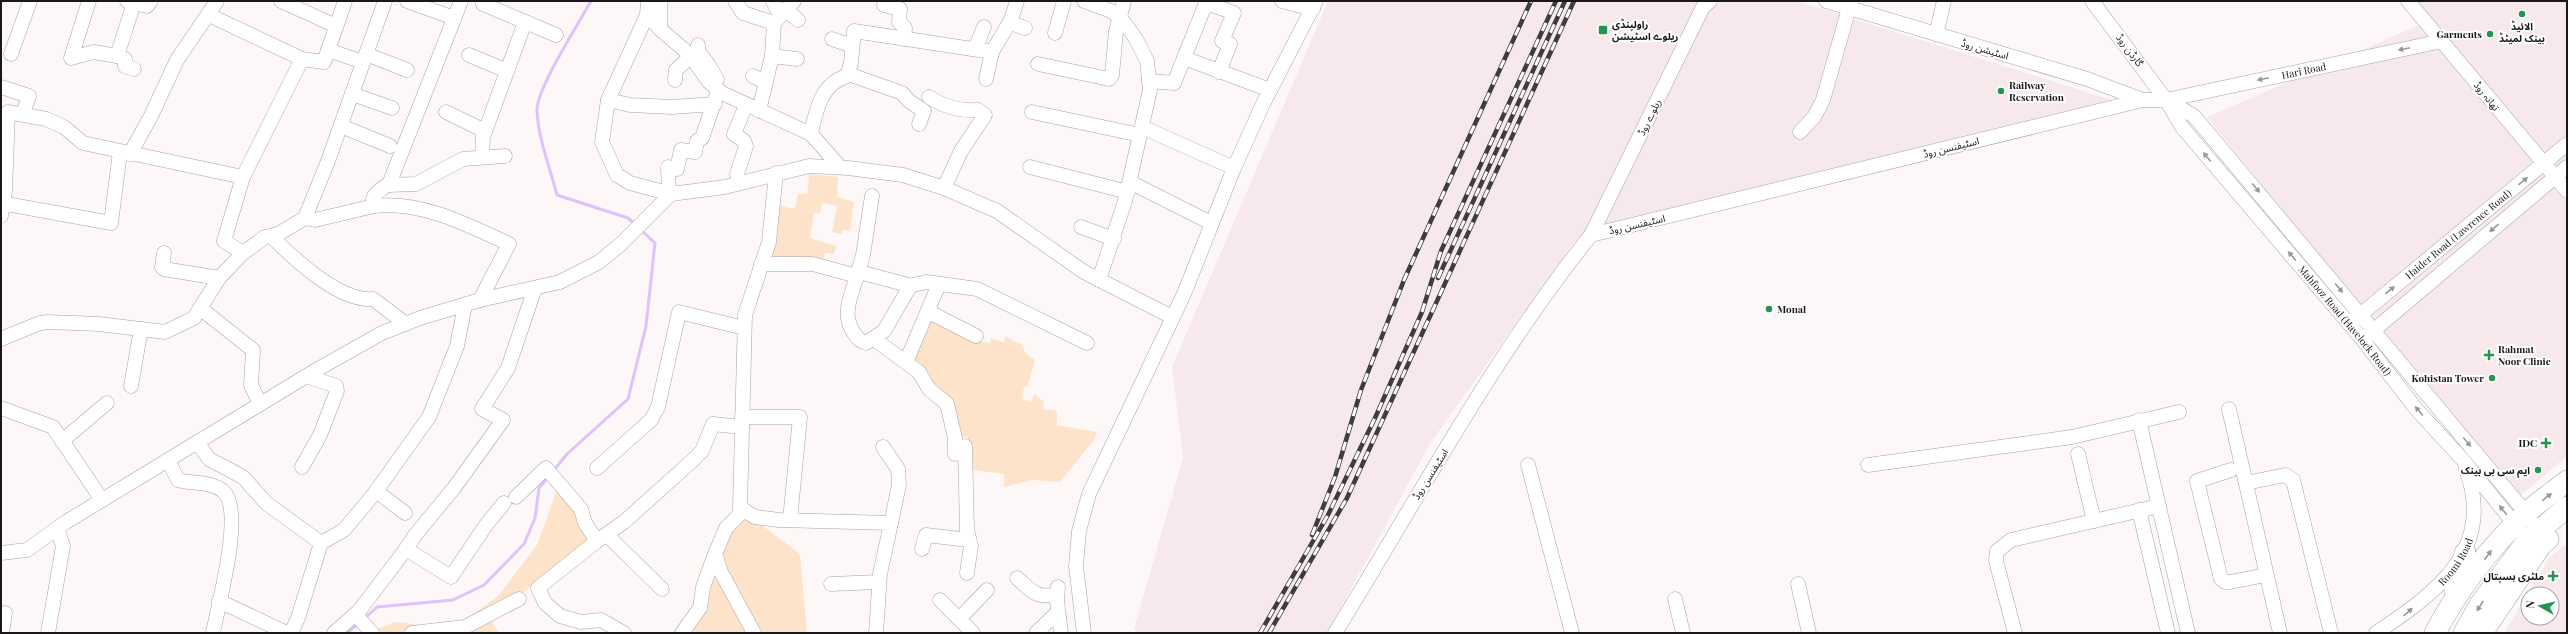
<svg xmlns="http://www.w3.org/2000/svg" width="2568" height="634" viewBox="0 0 2568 634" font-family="'Playfair Display','Noto Sans Arabic',serif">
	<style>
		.built { fill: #f7e9eb; fill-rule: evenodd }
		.green { fill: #fee3cb }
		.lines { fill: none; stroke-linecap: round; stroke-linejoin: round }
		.stream { stroke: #dfc2fc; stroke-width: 3 }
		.minor-casing { stroke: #a8a2a3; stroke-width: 15 }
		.highway-casing { stroke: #a8a2a3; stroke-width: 22 }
		.minor { stroke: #fff; stroke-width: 14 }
		.highway { stroke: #fff; stroke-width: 21 }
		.rail-casing { stroke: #3f3c3d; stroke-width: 4.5 }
		.rail { stroke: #fff; stroke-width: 3; stroke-dasharray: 9; stroke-linecap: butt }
		.oneway { fill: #989797 }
		.poi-dot { fill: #23954f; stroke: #fff; stroke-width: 1.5 }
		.labels { text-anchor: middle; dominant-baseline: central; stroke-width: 4; stroke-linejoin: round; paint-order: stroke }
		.poi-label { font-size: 10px; font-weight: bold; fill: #191718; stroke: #fff; text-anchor: end }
		.street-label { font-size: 10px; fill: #191718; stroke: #fff }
	</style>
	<rect width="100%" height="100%" fill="#fdf7f8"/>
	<g class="built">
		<polygon points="1328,1 1797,1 2112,100 1689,218 1575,241 1431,442 1327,633 1140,633 1134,629 1183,458 1172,367"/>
		<polygon points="2405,1 2567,1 2567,456 2514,501 2207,117 2424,23"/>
		<path d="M2567,543V633H2504L2549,558ZM2528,594H2552V618H2528Z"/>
	</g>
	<g class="green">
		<polygon points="809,174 838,177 837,197 854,202 850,231 842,230 842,234 832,232 837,206 822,203 820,213 814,213 810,238 836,246 834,254 825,253 823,267 769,260 779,205 795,209 798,194 807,194"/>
		<path d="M932,317L978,341L990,343L991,338L1004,343L1005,336L1023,345L1025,353L1035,360L1027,387H1024L1022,399L1031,402L1034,394L1044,402L1043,409L1057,411V425L1097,432L1094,440L1060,482L1032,480L1004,487V474L967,469L968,437H961C958,410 952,403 930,387L929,372L910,361Z"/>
		<polygon points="567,487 594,536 490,619 499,633 366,633 396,622 430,626 462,622 498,596 537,545 556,493"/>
		<polygon points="747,514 800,554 807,633 675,633 698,602 702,565"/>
	</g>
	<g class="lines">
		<g class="stream">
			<path d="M591,1C579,23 537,88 537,110C538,139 550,167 557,195L628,218L636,225"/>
			<polyline points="554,470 567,454 628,399 646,326 655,243 641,230"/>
			<polyline points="365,618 377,607 453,600 484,585 524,544 535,518 539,488 549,476"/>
			<polyline points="347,633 359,623"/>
		</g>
		<defs>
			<g id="minor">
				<polyline points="89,1 71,58 94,52 117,56 134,3"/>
				<polyline points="127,1 147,6 151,1"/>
				<polyline points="281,1 336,26"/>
				<polyline points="407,1 454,18"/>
				<path d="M461,1L390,182C383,190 369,193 374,206C422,201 466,224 509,244L480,300"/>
				<polyline points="648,1 647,15 608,100 602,142 617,175 630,183 671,194 725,187 809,166 848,168 903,175 944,188 997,211 1084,272 1172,317"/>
				<polyline points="735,1 743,13 774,23"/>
				<polyline points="773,1 780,15"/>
				<polyline points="1084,1 1111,11 1121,18 1136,39 1147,61 1150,90 1125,201 1099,280"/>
				<polyline points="1282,1 1313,9"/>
				<polyline points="1826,1 2087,79 2143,100"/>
				<path id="s1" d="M2092,1L2166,100L2182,127L2362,339L2417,410L2463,460L2520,531"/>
				<polyline points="2408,1 2567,191"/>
				<polyline points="483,4 556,35"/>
				<polyline points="884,5 900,9 899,22 905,28 904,39"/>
				<polyline points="786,10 798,20"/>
				<polyline points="209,15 302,59 324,62 345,1"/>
				<polyline points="647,15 660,29 689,54 709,82 722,93 811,134 840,167"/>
				<polyline points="1010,23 1025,28"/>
				<polyline points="660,29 660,1"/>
				<polyline points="1055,33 1064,1"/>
				<polyline points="1936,34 1944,1"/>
				<polyline points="832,39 852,46"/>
				<path d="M698,45V53C708,60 710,69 717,79"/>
				<polyline points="975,49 984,27"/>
				<polyline points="328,50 363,62"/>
				<polyline points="11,54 30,1"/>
				<polyline points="366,54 407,70"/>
				<polyline points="469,55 507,71"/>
				<polyline points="117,56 125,59 125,66 134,69"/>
				<polyline points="772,56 797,59"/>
				<polyline points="1184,58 1206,3 1234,13 1222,41 1230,44 1219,72"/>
				<polyline points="1038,64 1109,79 1112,75 1116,31 1124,1"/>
				<polyline points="848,74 902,93 909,101 924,111 919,124"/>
				<polyline points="753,76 765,82"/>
				<polyline points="986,79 992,52"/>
				<polyline points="675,80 676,70 691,56"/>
				<polyline points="1149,81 1174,83 1184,58 1270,90"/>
				<polyline points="1,87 29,96 23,113"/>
				<polyline points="352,94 392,108"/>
				<path d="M929,97C945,107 959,111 978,110L985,115L961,151L944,188"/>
				<polyline points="608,100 630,105 672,107 715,104"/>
				<path id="s2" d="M2166,100L2442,41"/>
				<polyline points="759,111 772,56 774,23 794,1"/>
				<polyline points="446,112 485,131"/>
				<polyline points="1032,112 1140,135"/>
				<polyline points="341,126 390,146"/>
				<polyline points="1142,127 1234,168"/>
				<polyline points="1800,132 1814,117 1823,100 1851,1"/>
				<path d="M811,134C816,110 821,84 847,76L851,63L854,31L992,52L1011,20L1017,1"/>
				<polyline points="130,154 151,116 177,60 217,1"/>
				<polyline points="482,157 483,137 525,22"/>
				<polyline points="1030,167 1128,192"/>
				<polyline points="776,173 769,242 745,315 740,508 755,517 779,520 891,523 880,574 876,633"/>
				<polyline points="243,177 302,59"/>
				<polyline points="1130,182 1211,223"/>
				<polyline points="740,183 737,174 746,146 744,141 734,134 746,105"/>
				<polyline points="388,185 416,184 463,159 505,156"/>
				<polyline points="669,193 668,167 677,169 681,150 695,152 697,141 702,138 717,94 722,93"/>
				<polyline points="1,203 111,223 120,152"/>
				<polyline points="1,216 5,191 8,112 46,119 64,127 83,143 243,177 224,241 243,253 219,278 194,318 165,332 99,324 48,322 40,323 1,339"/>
				<polyline points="305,218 328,161 385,1"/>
				<polyline points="1081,227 1114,239"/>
				<polyline points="1591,235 1703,7 1710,1"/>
				<path d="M271,236C293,258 339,302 373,299L406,324"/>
				<polyline points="164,253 162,267 164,269 219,278"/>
				<polyline points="243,253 265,237 278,234 305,218 315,220 374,206"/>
				<path d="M761,264H813L857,276C851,296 841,315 854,333C858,339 860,341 866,343L884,331L909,288L913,285L926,282L977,289L1087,343"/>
				<polyline points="859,272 912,286"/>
				<polyline points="857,276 863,255 872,196"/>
				<polyline points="200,308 253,350 251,385 260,404"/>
				<polyline points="929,312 976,336"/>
				<path id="s3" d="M2354,320L2567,144"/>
				<polyline points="2367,336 2567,167"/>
				<polyline points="874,339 919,372 929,389 947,404 955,438 955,454"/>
				<polyline points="906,362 939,284"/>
				<polyline points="131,386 141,329"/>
				<polyline points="1,408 53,427 102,500"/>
				<polyline points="2229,409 2280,633"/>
				<polyline points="742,417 800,417 790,520"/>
				<polyline points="2139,420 2188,633"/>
				<polyline points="62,441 107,403"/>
				<polyline points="197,442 209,459 243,477 266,503 321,543 344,530 374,494 429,417 457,346 465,305"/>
				<polyline points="965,446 967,530 971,546 967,573"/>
				<polyline points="883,447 898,469 899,485 891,523"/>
				<polyline points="2078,454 2094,521"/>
				<path d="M168,460L178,480C192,484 211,481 223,491C245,510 218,605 213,633"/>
				<polyline points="1528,465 1572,633"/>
				<polyline points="1868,465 2072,437 2179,412"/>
				<polyline points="302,467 320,435 337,391 336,386 306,376"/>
				<polyline points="597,468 651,420 658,407 679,312 744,328"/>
				<polyline points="2231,470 2197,481 2221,579 2225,582 2230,582 2266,575"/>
				<polyline points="2246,483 2285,475 2293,480 2331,633"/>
				<polyline points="376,491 405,513"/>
				<polyline points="516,497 546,468 581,509 585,523 597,541"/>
				<polyline points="504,503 486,525 451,577 406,549 416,534 454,488 503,420 482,409 508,368 535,288"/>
				<polyline points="744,510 726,528 715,554 721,572 754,633"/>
				<polyline points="2139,510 2168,633"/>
				<polyline points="607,535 662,589"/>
				<polyline points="922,549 926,535 969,540"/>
				<polyline points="1,553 27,550 66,522 318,369 382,333 420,318 480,300 560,282 599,262 621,244 671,194"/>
				<path d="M1017,578C1033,592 1036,599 1057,594"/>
				<polyline points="831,584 879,582"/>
				<polyline points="1798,584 1809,633"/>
				<polyline points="1058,587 1057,601 1061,633"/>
				<polyline points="1675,599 1683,633"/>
				<polyline points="940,600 973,633"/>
				<polyline points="219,601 287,633"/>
				<polyline points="356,615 372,633"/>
				<polyline points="959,619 987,590"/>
				<polyline points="2,633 5,613"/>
				<polyline points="48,633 63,546 57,528"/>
				<polyline points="291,633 298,618 321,543"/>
				<polyline points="334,633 359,611 406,549"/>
				<polyline points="412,633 465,627 519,599"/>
				<polyline points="624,633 601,620 581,622 560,616 545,603 538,588 597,541 624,522 692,461 702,451 713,424 742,427"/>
				<polyline points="682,633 700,608 703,587 715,554"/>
				<polyline points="1036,633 1058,612"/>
				<polyline points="1084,633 1076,566 1079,531 1089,494 1184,294 1234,168 1263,104 1316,1"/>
				<path d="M1335,633C1418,499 1492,358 1591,235L2143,100H2166L2194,116L2526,513L2537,530"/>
				<polyline points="2015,633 1996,561 1997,551 2011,540 2159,506"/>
				<path id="s4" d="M2376,633C2436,593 2496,550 2466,469"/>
			</g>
			<g id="highway">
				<polyline points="2455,591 2462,575 2465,553"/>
				<path d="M2435,633C2458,590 2490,547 2526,513C2539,502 2553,492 2567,481"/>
				<polyline points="2464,633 2481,603 2527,541 2567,507"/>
				<polyline points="2482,633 2541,545 2548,539"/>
			</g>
		</defs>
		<use href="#minor" class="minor-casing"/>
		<use href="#highway" class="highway-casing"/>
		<use href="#minor" class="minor"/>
		<use href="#highway" class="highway"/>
		<defs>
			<g id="rail">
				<polyline points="1438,278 1565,1"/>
				<polyline points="1312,535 1335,477 1361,390 1404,280 1531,1"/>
				<polyline points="1260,633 1328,515 1375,418 1422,312 1441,251 1556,1"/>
				<polyline points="1269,633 1347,498 1574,1"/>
			</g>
		</defs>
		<use href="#rail" class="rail-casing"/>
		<use href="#rail" class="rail"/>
	</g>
	<defs><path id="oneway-solid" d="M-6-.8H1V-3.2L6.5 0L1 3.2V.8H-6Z"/></defs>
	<g class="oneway">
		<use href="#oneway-solid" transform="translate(2404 49) rotate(168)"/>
		<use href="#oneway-solid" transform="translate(2263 79) rotate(168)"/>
		<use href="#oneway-solid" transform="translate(2207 157) rotate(-130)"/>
		<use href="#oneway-solid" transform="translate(2523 181) rotate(-39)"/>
		<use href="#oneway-solid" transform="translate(2256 188) rotate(50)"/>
		<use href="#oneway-solid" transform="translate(2494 228) rotate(140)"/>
		<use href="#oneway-solid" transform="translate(2292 256) rotate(-130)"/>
		<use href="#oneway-solid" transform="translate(2339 288) rotate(50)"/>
		<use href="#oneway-solid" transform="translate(2390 290) rotate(-39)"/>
		<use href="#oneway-solid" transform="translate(2419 411) rotate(-131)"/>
		<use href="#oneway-solid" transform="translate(2467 442) rotate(50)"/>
		<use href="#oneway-solid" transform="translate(2547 497) rotate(-38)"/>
		<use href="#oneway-solid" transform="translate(2503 510) rotate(-129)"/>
		<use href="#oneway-solid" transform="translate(2488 555) rotate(-53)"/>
		<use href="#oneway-solid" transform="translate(2480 606) rotate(122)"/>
		<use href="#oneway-solid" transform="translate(2408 612) rotate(-42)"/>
	</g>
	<g class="poi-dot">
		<circle cx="2522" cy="14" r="4"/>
		<rect x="1598" y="25" width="10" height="10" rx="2"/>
		<circle cx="2490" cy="34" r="4"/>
		<circle cx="2001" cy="91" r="4"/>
		<circle cx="1769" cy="309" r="4"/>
		<path d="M2487 349h4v4h4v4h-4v4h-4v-4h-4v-4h4z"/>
		<circle cx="2492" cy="378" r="4"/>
		<path d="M2544 437h4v4h4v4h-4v4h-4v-4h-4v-4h4z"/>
		<circle cx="2538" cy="470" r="4"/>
		<path d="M2551 570h4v4h4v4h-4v4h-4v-4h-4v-4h4z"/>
	</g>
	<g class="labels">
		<g class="poi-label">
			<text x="1612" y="24" text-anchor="start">راولپنڈی<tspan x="1612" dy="12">ریلوے اسٹیشن</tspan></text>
			<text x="2522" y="26" text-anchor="middle">الائیڈ<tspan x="2522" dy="12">بینک لمیٹڈ</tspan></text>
			<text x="2482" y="34">Garments</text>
			<text x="2009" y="85" text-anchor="start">Railway<tspan x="2009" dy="12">Reservation</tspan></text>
			<text x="1777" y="309" text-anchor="start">Monal</text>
			<text x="2498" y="349" text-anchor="start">Rahmat<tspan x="2498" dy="12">Noor Clinic</tspan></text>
			<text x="2484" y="378">Kohistan Tower</text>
			<text x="2537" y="443">IDC</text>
			<text x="2530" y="470">ایم سی بی بینک</text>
			<text x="2544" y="576">ملٹری ہسپتال</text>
		</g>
		<g class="street-label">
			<text transform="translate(1985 49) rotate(16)">اسٹیشن روڈ</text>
			<text transform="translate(2130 50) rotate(53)">گارڈن روڈ</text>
			<text stroke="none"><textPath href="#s2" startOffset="141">Hari Road</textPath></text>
			<text transform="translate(2487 96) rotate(51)">تھانہ روڈ</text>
			<text transform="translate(1649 117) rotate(-64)">ریلوے روڈ</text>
			<text transform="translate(1951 147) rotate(-14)">اسٹیفنسن روڈ</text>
			<text transform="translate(1637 224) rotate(-13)">اسٹیفنسن روڈ</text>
			<text stroke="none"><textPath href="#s3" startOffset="135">Haider Road (Lawrence Road)</textPath></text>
			<text stroke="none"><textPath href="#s1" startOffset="408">Mahfooz Road (Havelock Road)</textPath></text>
			<text transform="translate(1430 474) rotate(-58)">اسٹیفنسن روڈ</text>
			<text stroke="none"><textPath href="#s4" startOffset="108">Roomi Road</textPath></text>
		</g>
	</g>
	<rect width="2568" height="634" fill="none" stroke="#191718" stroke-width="4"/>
	<g transform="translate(2540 606) rotate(278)"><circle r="19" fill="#ffffff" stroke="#a3a2a3"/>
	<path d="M0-3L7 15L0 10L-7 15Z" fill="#23954f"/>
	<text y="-6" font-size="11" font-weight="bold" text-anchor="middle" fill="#191718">N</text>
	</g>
</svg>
